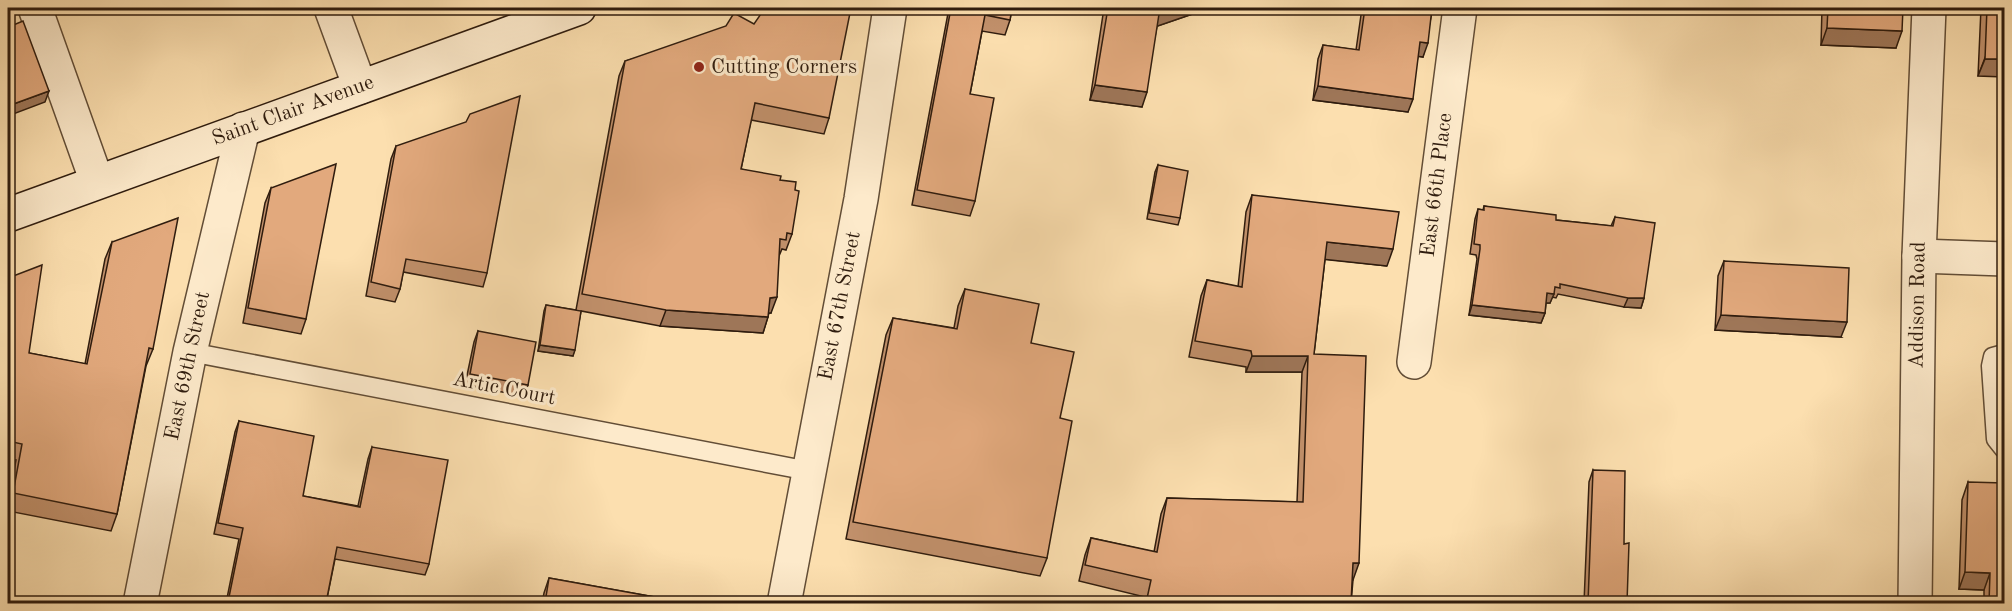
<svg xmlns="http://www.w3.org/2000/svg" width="2012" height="611" viewBox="0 0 2012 611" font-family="'Old Standard TT',serif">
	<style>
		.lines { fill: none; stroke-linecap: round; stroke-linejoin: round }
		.service-casing { stroke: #624d36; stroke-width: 21 }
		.minor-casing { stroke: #624d36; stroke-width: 36 }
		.secondary-casing { stroke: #2f1c0e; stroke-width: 36 }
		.service { stroke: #fdeacb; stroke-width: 18 }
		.minor { stroke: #fdeacb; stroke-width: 33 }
		.secondary { stroke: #fdeacb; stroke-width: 33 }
		.wall { fill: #c2916c; stroke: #2f1c0e; stroke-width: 1.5 }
		.shaded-wall { fill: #9e7658; stroke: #2f1c0e; stroke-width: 1.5 }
		.building { fill: #e2a97d; stroke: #2f1c0e; stroke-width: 1.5 }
		.poi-dot { fill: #8f2418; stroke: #fdeacb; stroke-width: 2 }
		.labels { text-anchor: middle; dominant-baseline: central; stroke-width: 6; stroke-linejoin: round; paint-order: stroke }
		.poi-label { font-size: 21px; fill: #2f1c0e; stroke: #fdeacb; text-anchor: start }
		.street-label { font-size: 21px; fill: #2f1c0e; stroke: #fdeacb }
	</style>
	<rect width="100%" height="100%" fill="#fcdfaf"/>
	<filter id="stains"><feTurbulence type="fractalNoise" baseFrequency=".00333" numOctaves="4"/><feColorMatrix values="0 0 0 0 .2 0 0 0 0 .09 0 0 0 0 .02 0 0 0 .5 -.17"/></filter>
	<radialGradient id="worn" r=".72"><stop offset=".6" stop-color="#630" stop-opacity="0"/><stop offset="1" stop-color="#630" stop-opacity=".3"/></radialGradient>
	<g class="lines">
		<defs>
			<g id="service">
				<polyline points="190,352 809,471"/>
				<polyline points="2004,354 1993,357 1991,366 1996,439 2004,449"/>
			</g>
			<g id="minor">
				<polyline points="35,8 97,182"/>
				<polyline points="331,8 360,87"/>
				<polyline points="1919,256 2004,259"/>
				<polyline points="1414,362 1460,8"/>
				<polyline points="140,604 190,352 243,129"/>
				<polyline points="784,604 861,199 890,8"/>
				<polyline points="1915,604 1919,256 1929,8"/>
			</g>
			<polyline id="secondary" points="8,215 579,8"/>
		</defs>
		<use href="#service" class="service-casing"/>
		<use href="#minor" class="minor-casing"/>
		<use href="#secondary" class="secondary-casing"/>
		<use href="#service" class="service"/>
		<use href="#minor" class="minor"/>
		<use href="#secondary" class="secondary"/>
	</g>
	<g class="wall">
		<polygon points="949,8 1012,8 1010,20 1005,35 982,31 970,94 975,201 970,216 912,205"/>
		<polygon points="1104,8 1210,8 1157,26 1142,107 1090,100"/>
		<polygon points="1362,8 1437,8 1435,13 1432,12 1423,57 1418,56 1408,112 1313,100 1318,59 1323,45 1356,50"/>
		<polygon points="1822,8 1903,8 1896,48 1821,45"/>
		<polygon points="1981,8 2004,8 1978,76"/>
		<polygon points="754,24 829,118 824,134 751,120 741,169 780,180 792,234 786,250 782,249 779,256 771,313 769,313 763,333 660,326 581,311 573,356 538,351 544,311 546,305 576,310 619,76 625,61"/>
		<polygon points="396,146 487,273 483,287 403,272 400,289 395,302 366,296 391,159"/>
		<polygon points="1158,165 1180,218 1178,225 1147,219 1155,172"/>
		<polygon points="271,188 306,319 301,334 243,323 265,203"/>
		<polygon points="1252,195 1387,266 1325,259 1314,354 1353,580 1351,603 1144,603 1145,597 1079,581 1085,555 1091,538 1154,552 1161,514 1167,498 1297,502 1302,372 1246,372 1246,367 1189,357 1201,296 1207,280 1238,287 1246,212"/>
		<polygon points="1484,206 1556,220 1611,226 1615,217 1644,298 1641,308 1624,307 1558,294 1556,298 1552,297 1550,303 1546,303 1545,313 1541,323 1469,315 1477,259 1476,255 1470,254 1475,219 1478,209 1483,210"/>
		<polygon points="112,242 153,349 146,366 117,514 111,531 8,511 8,505 16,460 8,459 8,278 29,353 85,364 105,259"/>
		<polygon points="1724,261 1841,337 1715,330 1718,276"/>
		<polygon points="965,289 1031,343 1060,418 1047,558 1040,576 846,539 886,335 893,318 954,328 958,306"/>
		<polygon points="478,331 528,385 524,396 465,385 474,342"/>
		<polygon points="239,421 303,496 358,506 368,459 372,447 429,564 425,575 335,559 326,603 226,603 239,539 214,534 235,432"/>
		<polygon points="1593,470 1624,544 1627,603 1584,603 1589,482"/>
		<polygon points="1968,482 2004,603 1984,603 1984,590 1959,589 1962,500"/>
		<polygon points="549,578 688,603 542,603 544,593"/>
	</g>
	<g class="shaded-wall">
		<polygon points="1173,8 1210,8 1149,29 1154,14"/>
		<polygon points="1430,8 1437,8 1435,13 1428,12"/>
		<polygon points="1827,28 1902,31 1896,48 1821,45"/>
		<polygon points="1420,42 1428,43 1423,57 1415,56"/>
		<polygon points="1985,59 2004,59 2004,77 1978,76"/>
		<polygon points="1095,85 1147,92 1142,107 1090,100"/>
		<polygon points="1318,86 1413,99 1408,112 1313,100"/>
		<polygon points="49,91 45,102 8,116 8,106"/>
		<polygon points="1327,242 1393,249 1387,266 1321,259"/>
		<polygon points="1547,293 1554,294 1550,303 1544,303"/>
		<polygon points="777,297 771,313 764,313 770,298"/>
		<polygon points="1628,298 1644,298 1641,308 1624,307"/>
		<polygon points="1472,305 1545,313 1541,323 1469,315"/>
		<polygon points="666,310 768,317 763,333 660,326"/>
		<polygon points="1721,315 1847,322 1841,337 1715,330"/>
		<polygon points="540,345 575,350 573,356 538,351"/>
		<polygon points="1252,356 1308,356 1302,372 1246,372"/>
		<polygon points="1353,563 1359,563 1353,580 1347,579"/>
		<polygon points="1965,572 1990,573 1984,590 1959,589"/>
	</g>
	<g class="building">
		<polygon points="765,8 851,8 829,118 755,103 741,169 781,176 780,180 796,182 795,190 799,191 792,234 787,233 786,240 780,239 777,297 770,298 768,317 666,310 582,294 625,61 726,26 734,13 754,24"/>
		<polygon points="951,8 1012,8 1010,20 985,15 970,94 994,98 975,201 917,190"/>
		<polygon points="1108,8 1173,8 1154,14 1159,14 1147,92 1095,85"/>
		<polygon points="1365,8 1432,8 1428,43 1420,42 1413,99 1318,86 1323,45 1359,50"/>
		<polygon points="1828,8 1903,8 1902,31 1827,28"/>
		<polygon points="1987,8 2004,8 2004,59 1985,59"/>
		<polygon points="8,19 11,26 23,21 49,91 8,106"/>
		<polygon points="520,96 487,273 406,259 400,289 371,282 396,146 466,122 470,114"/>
		<polygon points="336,164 306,319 248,308 271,188"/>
		<polygon points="1158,165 1188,171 1180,218 1149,213"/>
		<polygon points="1252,195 1399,212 1393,249 1327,242 1314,354 1366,356 1359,563 1353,563 1351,603 1146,603 1151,580 1085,565 1091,538 1157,552 1167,498 1303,502 1308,356 1252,356 1251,351 1195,341 1207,280 1242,287"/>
		<polygon points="1484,206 1556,215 1556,220 1613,226 1615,217 1655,223 1644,298 1628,298 1560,284 1560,288 1555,287 1554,294 1547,293 1545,313 1472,305 1480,249 1480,245 1474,244 1478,209 1484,210"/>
		<polygon points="178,218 153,349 149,348 117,514 13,493 22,444 8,441 8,278 42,265 29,353 87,364 112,242"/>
		<polygon points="1724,261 1849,268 1847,322 1721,315"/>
		<polygon points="965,289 1039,304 1031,343 1074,352 1060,418 1072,421 1047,558 853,522 893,318 957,329"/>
		<polygon points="546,305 581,311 575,350 540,345"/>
		<polygon points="478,331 536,342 528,385 470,374"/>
		<polygon points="239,421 314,436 303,496 360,507 372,447 448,460 429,564 337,547 326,603 260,603 229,597 243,528 218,523"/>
		<polygon points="1593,470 1625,471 1624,544 1629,543 1627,603 1588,603"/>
		<polygon points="1968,482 2004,483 2004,603 1989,603 1990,573 1965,572"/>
		<polygon points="549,578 688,603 545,603"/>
	</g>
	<circle class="poi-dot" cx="699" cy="67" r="6"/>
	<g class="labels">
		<g class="poi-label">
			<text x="711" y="67">Cutting Corners</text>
		</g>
		<g class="street-label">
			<text transform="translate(293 111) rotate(-20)">Saint Clair Avenue</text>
			<text transform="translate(1437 185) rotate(-83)">East 66th Place</text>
			<text transform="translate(1918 305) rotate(-89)">Addison Road</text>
			<text transform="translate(840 306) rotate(-79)">East 67th Street</text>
			<text transform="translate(188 366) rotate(-78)">East 69th Street</text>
			<text transform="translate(504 389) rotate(11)">Artic Court</text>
		</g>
	</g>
	<rect width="2012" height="611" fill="none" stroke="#fcdfaf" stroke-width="30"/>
	<rect x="9" y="9" width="1994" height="593" fill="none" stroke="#2f1c0e" stroke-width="3"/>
	<rect x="15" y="15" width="1982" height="581" fill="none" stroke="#2f1c0e" stroke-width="1.5"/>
	<rect width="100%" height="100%" filter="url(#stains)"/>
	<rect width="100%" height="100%" fill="url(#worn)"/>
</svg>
